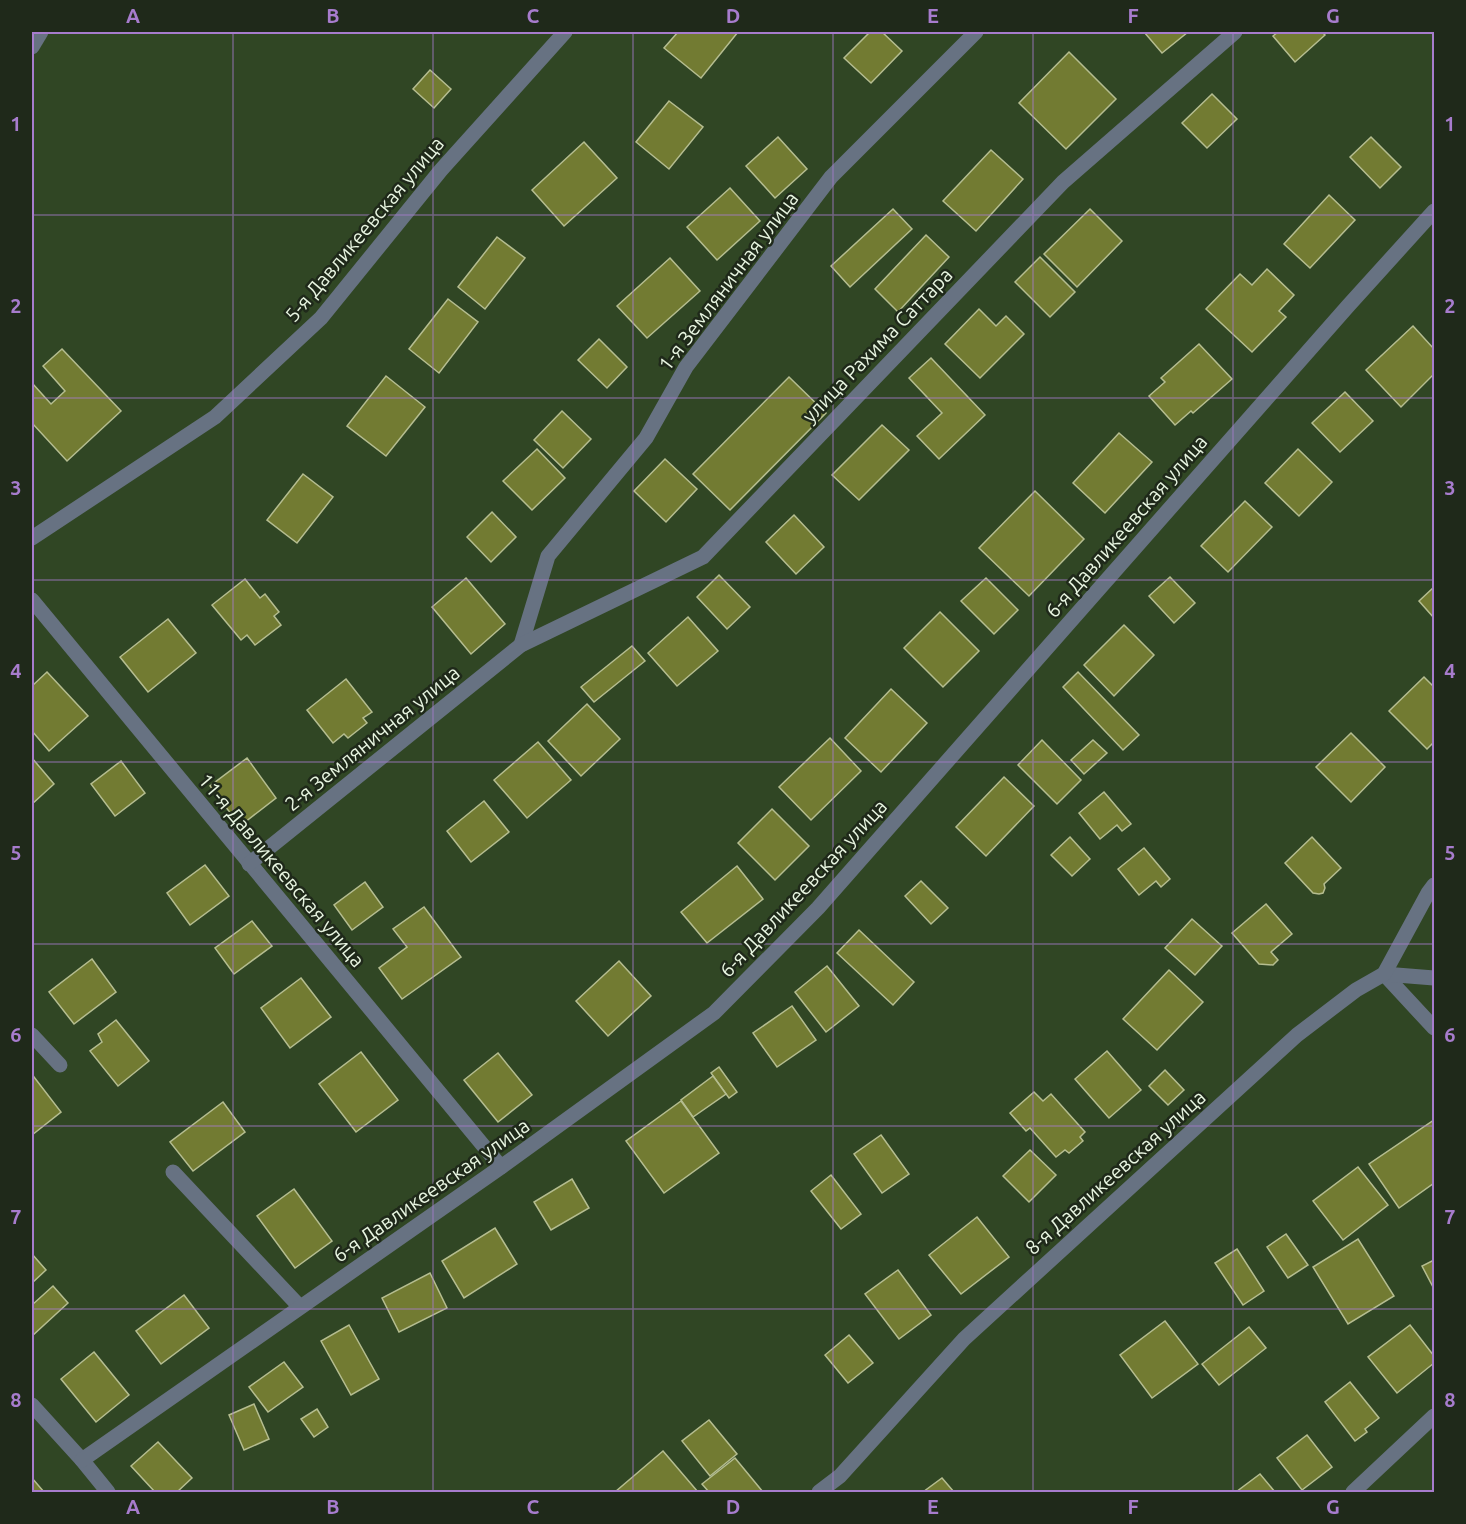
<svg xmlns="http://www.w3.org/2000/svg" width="1466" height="1524" viewBox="0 0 1466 1524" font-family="Ubuntu,sans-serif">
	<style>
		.building { fill: #727b32; stroke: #b5bd90; stroke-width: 1.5 }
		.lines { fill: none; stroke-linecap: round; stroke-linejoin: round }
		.minor { stroke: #677282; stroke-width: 15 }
		.grid { fill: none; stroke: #a77ccd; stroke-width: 1.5; stroke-opacity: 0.55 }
		.labels { text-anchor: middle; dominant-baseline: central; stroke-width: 5; stroke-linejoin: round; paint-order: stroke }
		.street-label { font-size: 20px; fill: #e8f5e1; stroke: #1f291a }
		.neatline { fill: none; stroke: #a77ccd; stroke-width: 2 }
		.grid-label { font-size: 20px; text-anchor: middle; font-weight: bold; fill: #a77ccd }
	</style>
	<rect width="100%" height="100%" fill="#304624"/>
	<g class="building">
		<polygon points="678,32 738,32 701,78 664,48"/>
		<polygon points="870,32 882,32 902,51 871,83 844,58"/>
		<polygon points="1144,32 1188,32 1162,53"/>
		<polygon points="1278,32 1322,32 1325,35 1295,62 1273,36"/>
		<polygon points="1069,52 1116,99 1066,149 1019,103"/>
		<polygon points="430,70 451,89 434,108 413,89"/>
		<polygon points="1212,94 1237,119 1207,148 1182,123"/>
		<polygon points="669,101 703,127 669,169 636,142"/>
		<polygon points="778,137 807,169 775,198 746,166"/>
		<polygon points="1371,137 1401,167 1380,188 1350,157"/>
		<polygon points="584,142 617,178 564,226 532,190"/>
		<polygon points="991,150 1023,179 976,231 943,201"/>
		<polygon points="730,188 760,221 717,260 687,227"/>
		<polygon points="1329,195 1355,220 1310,268 1284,244"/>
		<polygon points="893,209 912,229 850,287 831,266"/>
		<polygon points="1090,209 1122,241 1077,287 1044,254"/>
		<polygon points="926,235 949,257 898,312 875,289"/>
		<polygon points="497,237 525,258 485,309 458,287"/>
		<polygon points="1040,257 1075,292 1050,317 1015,282"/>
		<polygon points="670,258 700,291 647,338 617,306"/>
		<polygon points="1267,269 1294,295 1279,311 1286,317 1252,352 1206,309 1240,274 1252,285"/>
		<polygon points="448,299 478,322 439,373 409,349"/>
		<polygon points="979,309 996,326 1006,316 1024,334 980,378 945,344"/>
		<polygon points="1413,326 1434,349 1434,374 1401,407 1366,370"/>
		<polygon points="599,339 627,367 607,388 578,360"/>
		<polygon points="1199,344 1232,379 1193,413 1191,411 1175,425 1149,396 1165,382 1161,378"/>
		<polygon points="62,349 121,411 67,461 32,423 32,383 51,404 65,391 43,366"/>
		<polygon points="931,358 985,415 939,459 917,436 942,413 909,378"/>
		<polygon points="386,376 425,407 386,456 347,426"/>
		<polygon points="789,377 826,413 730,510 693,474"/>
		<polygon points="1345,392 1373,421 1340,452 1312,423"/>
		<polygon points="562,411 591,439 563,468 534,440"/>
		<polygon points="882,425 909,450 859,500 832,475"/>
		<polygon points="1119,433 1152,462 1105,513 1073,483"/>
		<polygon points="537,449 565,478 532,510 503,481"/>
		<polygon points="1298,449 1332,482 1299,516 1265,483"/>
		<polygon points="665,459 697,489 666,522 634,491"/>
		<polygon points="303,474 333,497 297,543 267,520"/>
		<polygon points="1035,491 1084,539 1029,596 979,548"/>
		<polygon points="1245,501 1272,527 1228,572 1201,546"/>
		<polygon points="492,512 516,537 491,562 467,537"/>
		<polygon points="794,515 824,547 796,574 766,542"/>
		<polygon points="719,575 750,607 727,629 697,597"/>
		<polygon points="1170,577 1195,603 1174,623 1149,596"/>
		<polygon points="466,578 505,624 471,654 432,607"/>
		<polygon points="986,578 1018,610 994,634 961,601"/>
		<polygon points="245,579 260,598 265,594 279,612 274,616 281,625 255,645 247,635 241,640 212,605"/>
		<polygon points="1434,587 1434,618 1419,601"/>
		<polygon points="940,612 979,651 943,687 904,648"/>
		<polygon points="688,617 718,651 677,686 648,653"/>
		<polygon points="168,619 196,653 148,692 120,657"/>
		<polygon points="1124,625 1154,655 1114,696 1084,665"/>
		<polygon points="632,646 645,661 594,702 581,687"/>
		<polygon points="47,672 88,716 49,751 32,731 32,686"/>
		<polygon points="1078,672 1139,735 1123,750 1063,687"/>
		<polygon points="1424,677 1434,687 1434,742 1427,749 1389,711"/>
		<polygon points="346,679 372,712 363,718 367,723 348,738 344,734 333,743 307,710"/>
		<polygon points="891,689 927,723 881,772 845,738"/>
		<polygon points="587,704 620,739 581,776 548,741"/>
		<polygon points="1351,733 1385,767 1351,802 1316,767"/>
		<polygon points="830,738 861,771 811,820 779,787"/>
		<polygon points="1042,740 1081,780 1057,804 1018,765"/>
		<polygon points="1093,740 1107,753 1084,774 1071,760"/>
		<polygon points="538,742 571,780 527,818 494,780"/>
		<polygon points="32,758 54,784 32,804"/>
		<polygon points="247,758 276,798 240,826 210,786"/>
		<polygon points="121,761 145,793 115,816 91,784"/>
		<polygon points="1004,777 1034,806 986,856 956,827"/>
		<polygon points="1104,792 1131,824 1122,831 1117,825 1100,839 1079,813"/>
		<polygon points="484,801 509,832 471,862 447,831"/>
		<polygon points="772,809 809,846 775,880 738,843"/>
		<polygon points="1070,837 1090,859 1072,876 1051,855"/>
		<polygon points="1312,837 1341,868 1324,884 1325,888 1323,893 1319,894 1313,893 1285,863"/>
		<polygon points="1144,848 1170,879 1161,887 1156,881 1139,895 1118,869"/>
		<polygon points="205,865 229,896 190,925 167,893"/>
		<polygon points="737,866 763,899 707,943 681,912"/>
		<polygon points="921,881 948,908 931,924 905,896"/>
		<polygon points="365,882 383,907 352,930 334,905"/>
		<polygon points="1266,904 1292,934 1271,952 1278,960 1273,965 1259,964 1232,933"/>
		<polygon points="424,907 461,957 402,999 379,968 407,947 393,929"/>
		<polygon points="1192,919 1222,946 1195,975 1165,948"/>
		<polygon points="252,921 272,946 234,974 215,948"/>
		<polygon points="859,930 914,982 893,1005 837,953"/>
		<polygon points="92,959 116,992 74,1024 49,992"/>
		<polygon points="619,961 651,996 608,1036 576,1001"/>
		<polygon points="827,966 859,1006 826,1032 795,992"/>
		<polygon points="1169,970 1203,1002 1157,1050 1123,1019"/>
		<polygon points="301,978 331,1017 290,1048 261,1008"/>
		<polygon points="792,1006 816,1040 777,1067 753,1033"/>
		<polygon points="116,1020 149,1061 118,1086 90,1051 102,1042 98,1034"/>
		<polygon points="1107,1051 1141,1090 1109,1118 1075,1079"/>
		<polygon points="361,1052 398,1100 356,1132 319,1084"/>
		<polygon points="498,1053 532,1095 498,1122 464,1080"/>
		<polygon points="719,1067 737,1092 729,1098 711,1073"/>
		<polygon points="1165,1070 1184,1090 1168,1105 1149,1086"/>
		<polygon points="713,1076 726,1094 693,1117 681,1100"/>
		<polygon points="34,1077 61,1112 32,1135 32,1079"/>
		<polygon points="1034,1092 1043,1101 1051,1094 1085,1132 1080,1137 1083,1141 1069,1153 1065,1150 1056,1157 1030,1128 1026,1131 1010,1113"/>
		<polygon points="681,1101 719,1153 664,1193 626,1141"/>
		<polygon points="223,1102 245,1132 193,1171 170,1142"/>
		<polygon points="1434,1120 1434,1183 1399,1208 1369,1164"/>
		<polygon points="881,1135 909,1174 882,1193 854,1154"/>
		<polygon points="1030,1150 1056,1175 1029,1202 1003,1176"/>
		<polygon points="1358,1167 1388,1205 1343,1240 1313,1201"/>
		<polygon points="831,1175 861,1214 841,1229 811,1191"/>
		<polygon points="572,1179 589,1208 551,1230 534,1202"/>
		<polygon points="294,1189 332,1241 295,1268 257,1216"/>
		<polygon points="977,1217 1009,1257 961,1294 929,1255"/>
		<polygon points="495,1228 517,1264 464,1298 442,1261"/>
		<polygon points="1286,1234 1308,1265 1288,1278 1267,1247"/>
		<polygon points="1358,1239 1394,1296 1348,1324 1313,1267"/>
		<polygon points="1237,1249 1264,1291 1243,1305 1215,1263"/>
		<polygon points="32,1254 46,1270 32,1283"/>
		<polygon points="1434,1260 1434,1289 1422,1266"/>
		<polygon points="898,1270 931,1315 899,1339 865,1294"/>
		<polygon points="430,1273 447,1308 399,1332 382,1298"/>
		<polygon points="53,1286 68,1303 32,1336 32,1305"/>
		<polygon points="184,1295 209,1328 161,1364 136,1331"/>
		<polygon points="1165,1321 1198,1364 1152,1398 1120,1355"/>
		<polygon points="349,1325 379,1379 351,1395 321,1341"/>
		<polygon points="1410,1325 1434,1356 1434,1363 1397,1393 1368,1357"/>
		<polygon points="1249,1327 1266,1348 1219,1385 1202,1364"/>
		<polygon points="849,1335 873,1363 848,1383 825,1355"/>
		<polygon points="94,1352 129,1395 96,1422 61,1379"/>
		<polygon points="284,1362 303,1387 268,1412 249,1387"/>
		<polygon points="1350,1382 1379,1418 1365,1429 1367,1432 1355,1441 1325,1402"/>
		<polygon points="254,1404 269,1439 244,1450 229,1415"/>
		<polygon points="317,1409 328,1427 314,1437 301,1419"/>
		<polygon points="709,1420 737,1454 710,1476 682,1441"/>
		<polygon points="1307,1435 1332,1467 1302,1490 1277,1458"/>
		<polygon points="158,1442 192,1478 177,1492 155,1492 131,1466"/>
		<polygon points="663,1451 698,1492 615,1492"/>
		<polygon points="735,1458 763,1492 709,1492 702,1484"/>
		<polygon points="1260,1474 1275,1492 1236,1492"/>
		<polygon points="32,1478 44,1492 32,1492"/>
		<polygon points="942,1478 954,1492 923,1492"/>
	</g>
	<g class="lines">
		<g class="minor">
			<polyline points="32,47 41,32"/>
			<polyline points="32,538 215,417 321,318 441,170 565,32"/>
			<polyline points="32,600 501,1167"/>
			<polyline points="521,645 548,556 646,438 686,367 831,177 976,32"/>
			<polyline points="249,864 521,645 703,557 1063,182 1235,32"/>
			<polyline points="1384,974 1434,1028"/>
			<polyline points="1384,974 1434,978"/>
			<polyline points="32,1035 60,1065"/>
			<polyline points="173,1172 300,1307"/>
			<polyline points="32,1405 82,1460 108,1492"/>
			<polyline points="82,1460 501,1167 714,1013 818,908 1348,306 1434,211"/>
			<polyline points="819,1492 840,1476 964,1339 1297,1035 1356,990 1384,974 1428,893 1434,885"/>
			<polyline points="1353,1492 1434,1416"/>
		</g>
	</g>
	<path class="grid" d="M233,32V1492M433,32V1492M633,32V1492M833,32V1492M1033,32V1492M1233,32V1492M32,215H1434M32,398H1434M32,580H1434M32,762H1434M32,944H1434M32,1126H1434M32,1309H1434"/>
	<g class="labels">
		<g class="street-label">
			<text transform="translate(364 229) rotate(-50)">5-я Давликеевская улица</text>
			<text transform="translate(728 281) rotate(-53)">1-я Земляничная улица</text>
			<text transform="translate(877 345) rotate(-46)">улица Рахима Саттара</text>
			<text transform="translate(1126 526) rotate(-49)">6-я Давликеевская улица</text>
			<text transform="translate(372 738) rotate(-39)">2-я Земляничная улица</text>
			<text transform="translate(282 870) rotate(50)">11-я Давликеевская улица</text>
			<text transform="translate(803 888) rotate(-47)">6-я Давликеевская улица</text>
			<text transform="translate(1115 1172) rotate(-42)">8-я Давликеевская улица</text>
			<text transform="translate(431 1190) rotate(-35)">6-я Давликеевская улица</text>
		</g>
	</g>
	<rect width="1466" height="1524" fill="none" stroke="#1f291a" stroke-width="66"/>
	<rect x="33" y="33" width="1400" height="1458" class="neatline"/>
	<g class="grid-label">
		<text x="133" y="23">A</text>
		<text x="333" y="23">B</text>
		<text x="533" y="23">C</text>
		<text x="733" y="23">D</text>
		<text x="933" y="23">E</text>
		<text x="1133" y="23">F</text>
		<text x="1333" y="23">G</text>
		<text x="16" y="131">1</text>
		<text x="1450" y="131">1</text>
		<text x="16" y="313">2</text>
		<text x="1450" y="313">2</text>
		<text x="16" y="495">3</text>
		<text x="1450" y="495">3</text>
		<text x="16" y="678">4</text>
		<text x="1450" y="678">4</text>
		<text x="16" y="860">5</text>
		<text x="1450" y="860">5</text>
		<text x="16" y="1042">6</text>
		<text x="1450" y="1042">6</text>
		<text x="16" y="1224">7</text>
		<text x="1450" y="1224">7</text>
		<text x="16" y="1407">8</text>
		<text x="1450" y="1407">8</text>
		<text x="133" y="1514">A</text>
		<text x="333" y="1514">B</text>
		<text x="533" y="1514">C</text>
		<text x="733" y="1514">D</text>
		<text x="933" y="1514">E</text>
		<text x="1133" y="1514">F</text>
		<text x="1333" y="1514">G</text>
	</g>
</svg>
